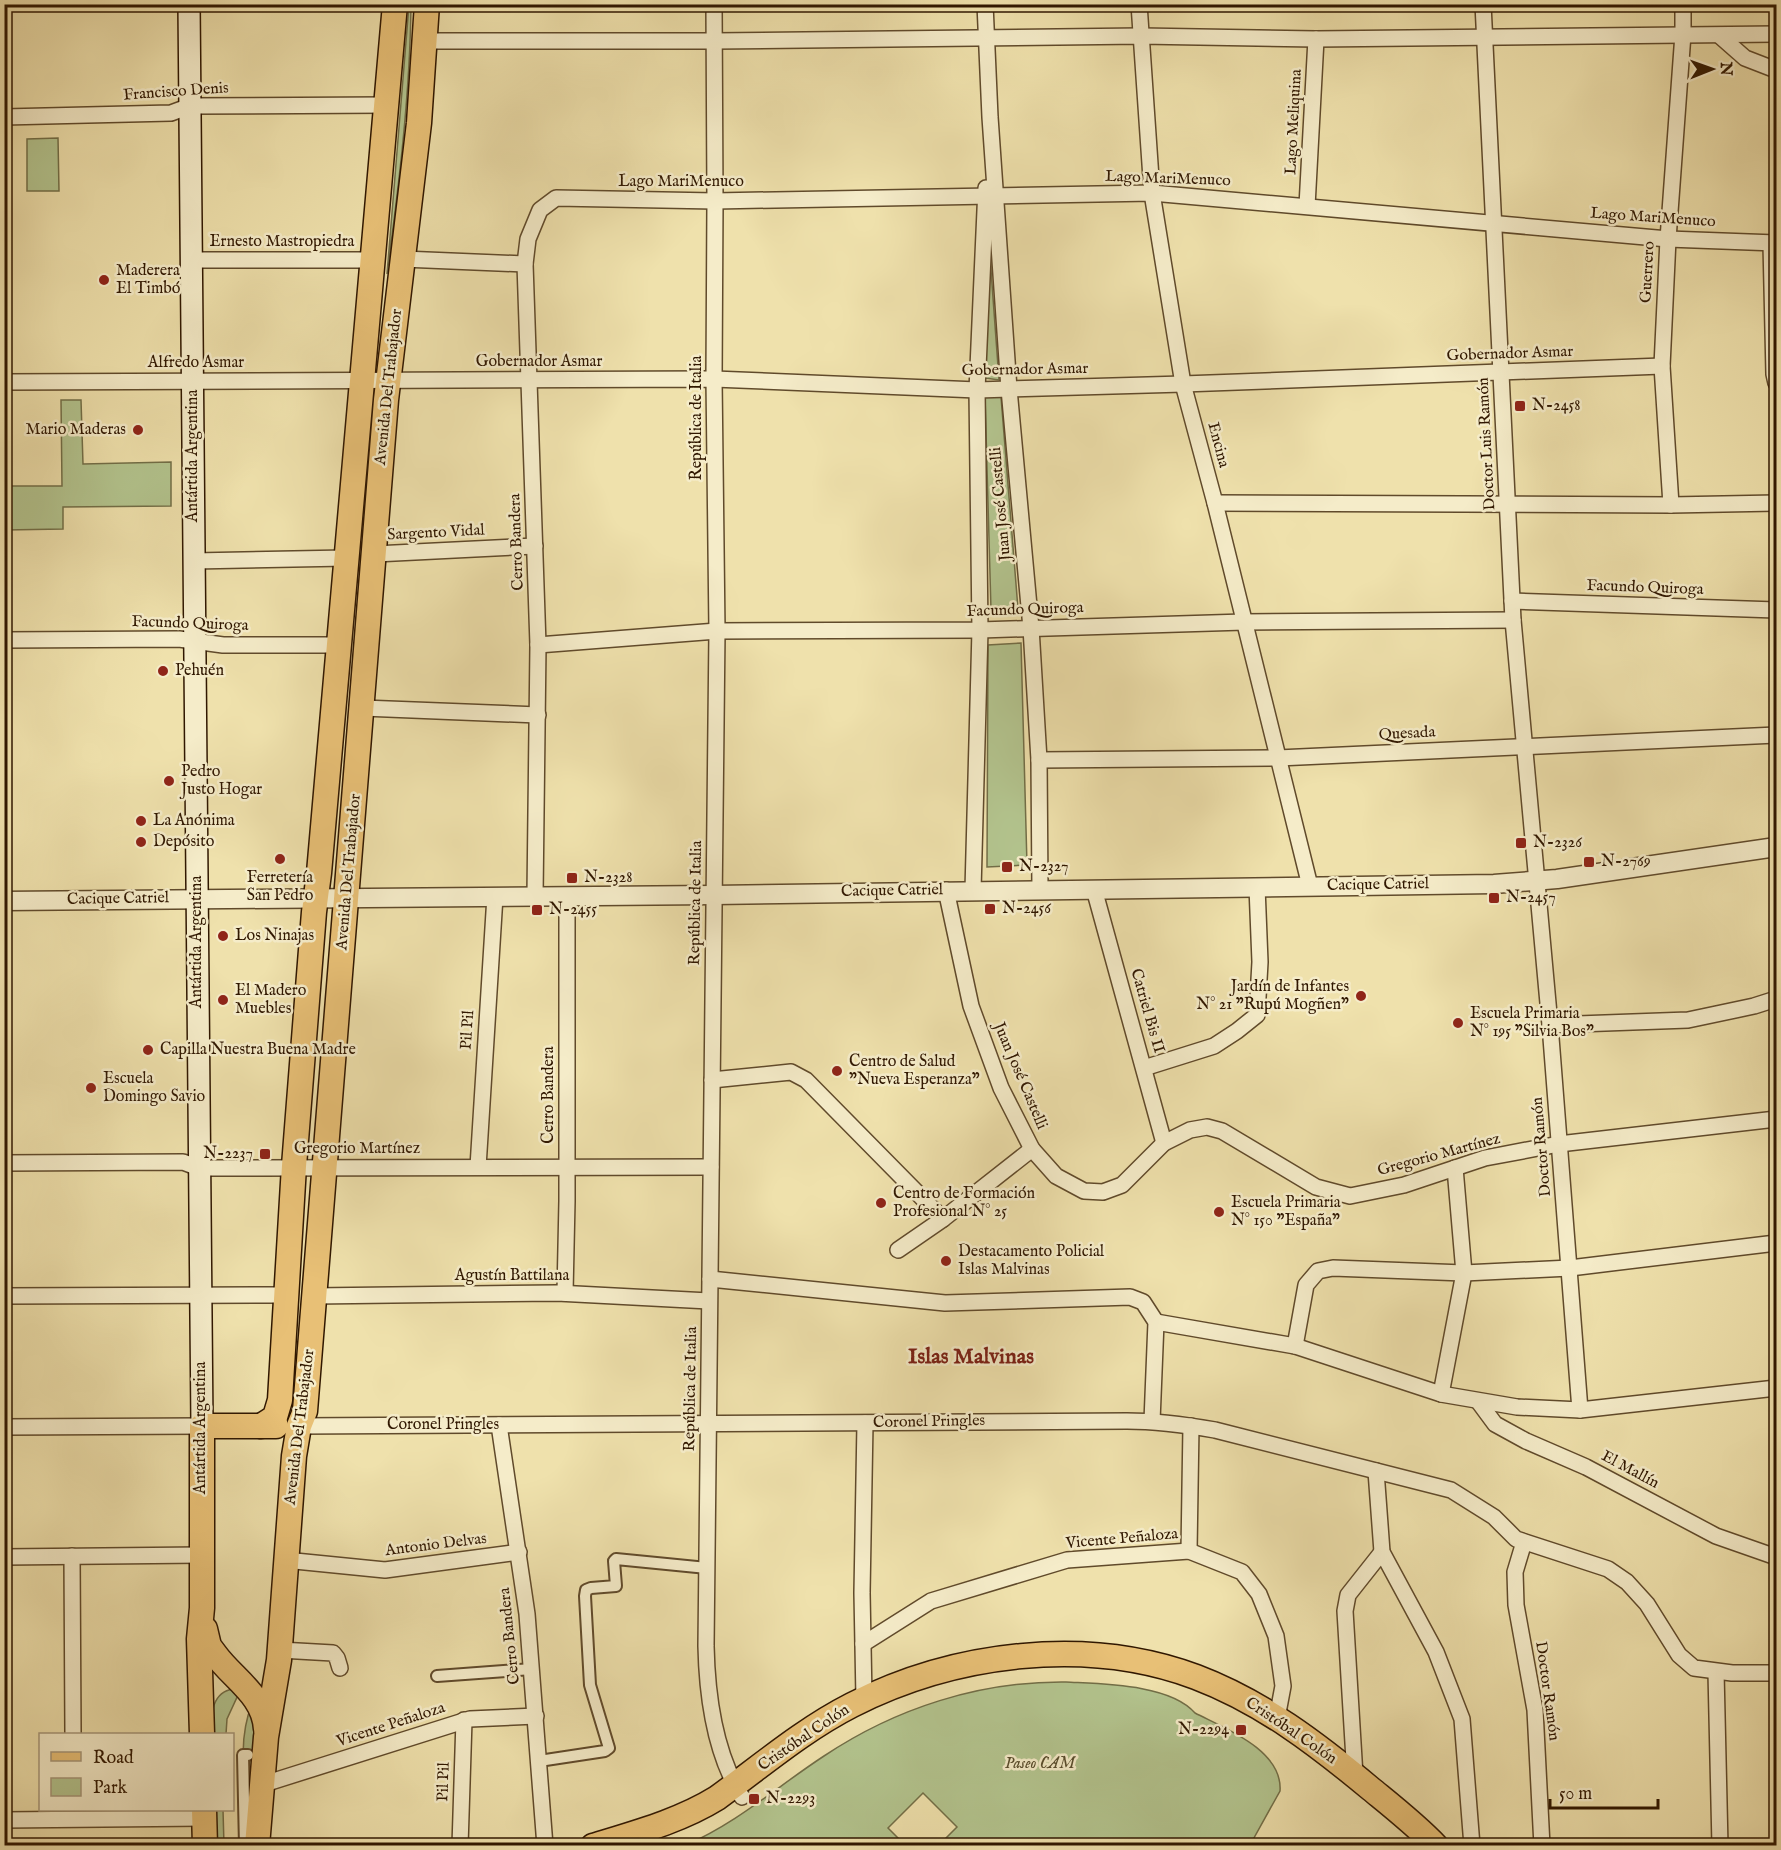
<svg xmlns="http://www.w3.org/2000/svg" width="1781" height="1850" viewBox="0 0 1781 1850" font-family="'IM FELL English',serif">
	<style>
		.green { fill: #b3c48e; stroke: #726e47; stroke-width: 1.5 }
		.lines { fill: none; stroke-linecap: round; stroke-linejoin: round }
		.pedestrian-casing { stroke: #604a2b; stroke-width: 14 }
		.minor-casing { stroke: #604a2b; stroke-width: 18 }
		.tertiary-casing { stroke: #604a2b; stroke-width: 21 }
		.secondary-casing { stroke: #301700; stroke-width: 24 }
		.primary-casing { stroke: #301700; stroke-width: 27 }
		.pedestrian { stroke: #f5ecc9; stroke-width: 10 }
		.minor { stroke: #f5ecc9; stroke-width: 15 }
		.tertiary { stroke: #f5ecc9; stroke-width: 18 }
		.secondary { stroke: #f5ecc9; stroke-width: 21 }
		.primary { stroke: #e8c076; stroke-width: 24 }
		.poi-dot { fill: #8f2418; stroke: #f5ecc9; stroke-width: 2 }
		.labels { text-anchor: middle; dominant-baseline: central; stroke-width: 5; stroke-linejoin: round; paint-order: stroke }
		.street-label { font-size: 16px; fill: #301700; stroke: #f5ecc9 }
		.poi-label { font-size: 16px; fill: #301700; stroke: #f5ecc9; text-anchor: start }
		.park-label { font-size: 16px; font-style: italic; fill: #574b2b; stroke: #f5ecc9 }
		.district-label { font-size: 22px; font-weight: bold; fill: #7a1f14; stroke: #f5ecc9 }
	</style>
	<rect width="100%" height="100%" fill="#efe1ac"/>
	<filter id="stains"><feTurbulence type="fractalNoise" baseFrequency=".00333" numOctaves="4"/><feColorMatrix values="0 0 0 0 .2 0 0 0 0 .09 0 0 0 0 .02 0 0 0 .5 -.17"/></filter>
	<radialGradient id="worn" r=".72"><stop offset=".6" stop-color="#630" stop-opacity="0"/><stop offset="1" stop-color="#630" stop-opacity=".3"/></radialGradient>
	<g class="green">
		<path d="M409,5H411C410,95 399,184 387,274Z"/>
		<polygon points="58,138 59,191 27,191 27,139"/>
		<polygon points="989,243 999,380 985,378"/>
		<polygon points="985,396 1001,397 1018,609 991,610"/>
		<polygon points="61,400 81,400 83,464 171,462 171,506 63,507 63,529 5,530 5,486 62,486"/>
		<polygon points="1021,643 1027,865 987,867 988,645"/>
		<path d="M1066,1682C1102,1684 1170,1684 1195,1713C1224,1728 1283,1750 1280,1791L1250,1845H939L957,1827L923,1793L888,1828L905,1845H686C737,1823 778,1786 824,1756C896,1708 980,1681 1066,1682Z"/>
		<path d="M233,1689L238,1695L227,1719L226,1734H210C211,1717 211,1692 233,1689Z"/>
		<path d="M252,1704L257,1712L249,1827C246,1786 236,1743 252,1704Z"/>
		<polygon points="211,1810 223,1810 224,1845 212,1845"/>
	</g>
	<g class="lines">
		<defs>
			<g id="pedestrian">
				<polyline points="437,1676 532,1669"/>
				<polyline points="539,1761 605,1751 609,1748 590,1685 585,1596 586,1590 591,1588 616,1586 614,1561 616,1559 707,1568"/>
				<polyline points="245,1846 243,1755 248,1755"/>
			</g>
			<g id="minor">
				<path d="M714,4L715,201L714,379L717,631L706,1646C707,1695 715,1754 742,1797"/>
				<polyline points="985,4 990,117 1009,389 1031,628 1039,760 1040,889"/>
				<polyline points="1139,4 1152,193 1183,384 1215,503 1310,886"/>
				<polyline points="1483,4 1513,620 1550,1025 1580,1410"/>
				<polyline points="1720,36 1745,58 1776,70"/>
				<polyline points="425,41 715,41 1141,36 1316,39 1776,34"/>
				<polyline points="4,117 171,113 190,106 387,105"/>
				<polyline points="1307,206 1316,39"/>
				<polyline points="1771,244 1774,374 1776,383"/>
				<polyline points="403,259 525,264"/>
				<polyline points="191,260 373,260"/>
				<polyline points="4,382 714,379 977,390 1183,384 1662,366"/>
				<polyline points="1215,503 1671,505 1776,503"/>
				<polyline points="1671,505 1662,366 1668,239 1683,34 1683,4"/>
				<polyline points="375,554 535,546"/>
				<polyline points="194,561 346,558"/>
				<polyline points="1512,601 1776,610"/>
				<polyline points="4,640 179,639 223,645 339,645"/>
				<polyline points="538,645 717,631 980,630 1244,622 1513,620"/>
				<polyline points="363,708 538,715"/>
				<polyline points="1039,760 1278,758 1776,735"/>
				<polyline points="1094,889 1164,1143"/>
				<polyline points="946,890 971,1006 1001,1088 1032,1149 1056,1176 1084,1191 1103,1192 1122,1185 1164,1143 1190,1130 1207,1127 1222,1131 1316,1187 1350,1196 1404,1185 1485,1158 1559,1144 1776,1119"/>
				<polyline points="973,890 980,630 977,390 986,188"/>
				<polyline points="535,896 538,645 525,264 528,239 540,210 556,198 715,201 1152,193 1668,239 1776,243"/>
				<polyline points="1550,1025 1688,1020 1754,1006 1776,999"/>
				<polyline points="1144,1068 1214,1046 1237,1031 1257,1015 1260,962 1257,887"/>
				<polyline points="712,1080 791,1072 806,1080 943,1219"/>
				<polyline points="4,1163 183,1162 199,1168 711,1167"/>
				<polyline points="478,1167 495,896"/>
				<polyline points="898,1250 943,1219 1032,1149"/>
				<polyline points="710,1279 945,1303 1130,1297 1143,1302 1156,1322 1152,1421"/>
				<polyline points="565,1293 567,1201 567,896"/>
				<polyline points="4,1296 286,1295"/>
				<polyline points="314,1296 557,1293 709,1301"/>
				<polyline points="1156,1322 1295,1346 1441,1394 1517,1407 1580,1410 1776,1388"/>
				<polyline points="1295,1346 1306,1285 1318,1271 1333,1268 1464,1273 1570,1268 1776,1243"/>
				<polyline points="1441,1394 1464,1273 1455,1168"/>
				<polyline points="1478,1401 1495,1424 1526,1441 1586,1467 1716,1536 1776,1557"/>
				<polyline points="499,1425 527,1614 545,1846"/>
				<path d="M299,1426L1127,1421C1157,1421 1186,1425 1215,1430L1451,1490L1494,1517L1516,1539L1608,1569L1627,1582L1647,1604L1679,1655L1694,1668L1732,1673H1776"/>
				<polyline points="4,1427 202,1426"/>
				<polyline points="1376,1471 1382,1552 1436,1652 1462,1719 1472,1846"/>
				<polyline points="1524,1542 1515,1572 1516,1605 1535,1710 1542,1846"/>
				<polyline points="1189,1551 1191,1426"/>
				<polyline points="72,1556 73,1734"/>
				<polyline points="4,1557 202,1555"/>
				<polyline points="285,1560 385,1570 519,1552"/>
				<polyline points="863,1644 931,1601 1067,1560 1189,1551 1242,1572 1259,1594 1276,1636 1283,1686 1277,1718"/>
				<polyline points="280,1650 333,1653 337,1658 340,1668"/>
				<polyline points="1716,1672 1720,1846"/>
				<polyline points="864,1699 862,1593 865,1423"/>
				<polyline points="1355,1776 1345,1611 1348,1595 1382,1552"/>
				<polyline points="261,1785 470,1719 536,1716"/>
				<polyline points="4,1820 204,1818"/>
				<polyline points="460,1846 464,1720"/>
			</g>
			<polyline id="tertiary" points="4,901 714,895 1494,884 1557,879 1776,847"/>
			<polyline id="secondary" points="189,4 202,1426"/>
			<g id="primary">
				<polyline points="261,1426 275,1417 280,1400 294,1166 314,912 319,873 395,4"/>
				<path d="M205,1629L209,1646L215,1654C233,1679 264,1695 266,1729"/>
				<polyline points="202,1734 199,1639 202,1608 202,1426 276,1426"/>
				<polyline points="204,1810 205,1846"/>
				<polyline points="257,1846 266,1737 279,1660 294,1456 299,1426 305,1411 386,400 419,123 427,4"/>
				<path d="M593,1846C635,1833 680,1821 717,1798C761,1766 803,1730 852,1705C954,1653 1086,1636 1196,1677C1262,1702 1317,1744 1371,1789C1393,1807 1416,1825 1436,1846"/>
			</g>
		</defs>
		<use href="#pedestrian" class="pedestrian-casing"/>
		<use href="#minor" class="minor-casing"/>
		<use href="#tertiary" class="tertiary-casing"/>
		<use href="#secondary" class="secondary-casing"/>
		<use href="#primary" class="primary-casing"/>
		<use href="#pedestrian" class="pedestrian"/>
		<use href="#minor" class="minor"/>
		<use href="#tertiary" class="tertiary"/>
		<use href="#secondary" class="secondary"/>
		<use href="#primary" class="primary"/>
	</g>
	<g class="poi-dot">
		<circle cx="104" cy="280" r="6"/>
		<rect x="1514" y="400" width="12" height="12" rx="3"/>
		<circle cx="138" cy="430" r="6"/>
		<circle cx="163" cy="671" r="6"/>
		<circle cx="169" cy="781" r="6"/>
		<circle cx="141" cy="821" r="6"/>
		<circle cx="141" cy="842" r="6"/>
		<rect x="1515" y="837" width="12" height="12" rx="3"/>
		<circle cx="280" cy="859" r="6"/>
		<rect x="1583" y="856" width="12" height="12" rx="3"/>
		<rect x="1001" y="861" width="12" height="12" rx="3"/>
		<rect x="566" y="872" width="12" height="12" rx="3"/>
		<rect x="1488" y="892" width="12" height="12" rx="3"/>
		<rect x="984" y="903" width="12" height="12" rx="3"/>
		<rect x="531" y="904" width="12" height="12" rx="3"/>
		<circle cx="223" cy="936" r="6"/>
		<circle cx="1361" cy="996" r="6"/>
		<circle cx="223" cy="1000" r="6"/>
		<circle cx="1458" cy="1023" r="6"/>
		<circle cx="148" cy="1050" r="6"/>
		<circle cx="837" cy="1071" r="6"/>
		<circle cx="91" cy="1088" r="6"/>
		<rect x="259" y="1148" width="12" height="12" rx="3"/>
		<circle cx="881" cy="1203" r="6"/>
		<circle cx="1219" cy="1212" r="6"/>
		<circle cx="946" cy="1261" r="6"/>
		<rect x="1235" y="1724" width="12" height="12" rx="3"/>
		<rect x="748" y="1793" width="12" height="12" rx="3"/>
	</g>
	<g class="labels">
		<g class="street-label">
			<text transform="translate(176 92) rotate(-4)">Francisco Denis</text>
			<text transform="translate(1294 122) rotate(-87)">Lago Meliquina</text>
			<text transform="translate(1168 179) rotate(2)">Lago MariMenuco</text>
			<text x="681" y="182">Lago MariMenuco</text>
			<text transform="translate(1653 218) rotate(4)">Lago MariMenuco</text>
			<text x="282" y="242">Ernesto Mastropiedra</text>
			<text transform="translate(1648 272) rotate(-87)">Guerrero</text>
			<text transform="translate(1510 354) rotate(-2)">Gobernador Asmar</text>
			<text x="539" y="362">Gobernador Asmar</text>
			<text x="196" y="363">Alfredo Asmar</text>
			<text transform="translate(1025 370) rotate(-1)">Gobernador Asmar</text>
			<text transform="translate(389 387) rotate(-84)">Avenida Del Trabajador</text>
			<text transform="translate(697 418) rotate(-90)">República de Italia</text>
			<text transform="translate(1487 444) rotate(-93)">Doctor Luis Ramón</text>
			<text transform="translate(1218 445) rotate(75)">Encina</text>
			<text transform="translate(193 456) rotate(-90)">Antártida Argentina</text>
			<text transform="translate(1001 504) rotate(-95)">Juan José Castelli</text>
			<text transform="translate(436 533) rotate(-3)">Sargento Vidal</text>
			<text transform="translate(517 542) rotate(-92)">Cerro Bandera</text>
			<text transform="translate(1645 588) rotate(2)">Facundo Quiroga</text>
			<text transform="translate(1025 610) rotate(-2)">Facundo Quiroga</text>
			<text transform="translate(190 624) rotate(2)">Facundo Quiroga</text>
			<text transform="translate(1407 734) rotate(-3)">Quesada</text>
			<text transform="translate(349 872) rotate(-85)">Avenida Del Trabajador</text>
			<text transform="translate(1378 885) rotate(-1)">Cacique Catriel</text>
			<text transform="translate(892 891) rotate(-1)">Cacique Catriel</text>
			<text transform="translate(118 899) rotate(-1)">Cacique Catriel</text>
			<text transform="translate(696 903) rotate(-89)">República de Italia</text>
			<text transform="translate(197 942) rotate(-90)">Antártida Argentina</text>
			<text transform="translate(1147 1011) rotate(74)">Catriel Bis II</text>
			<text transform="translate(468 1030) rotate(-86)">Pil Pil</text>
			<text transform="translate(1020 1076) rotate(67)">Juan José Castelli</text>
			<text transform="translate(549 1095) rotate(-90)">Cerro Bandera</text>
			<text transform="translate(1542 1147) rotate(-95)">Doctor Ramón</text>
			<text x="357" y="1149">Gregorio Martínez</text>
			<text transform="translate(1439 1155) rotate(-15)">Gregorio Martínez</text>
			<text x="512" y="1276">Agustín Battilana</text>
			<text transform="translate(691 1389) rotate(-89)">República de Italia</text>
			<text transform="translate(929 1422) rotate(-1)">Coronel Pringles</text>
			<text x="443" y="1425">Coronel Pringles</text>
			<text transform="translate(300 1427) rotate(-83)">Avenida Del Trabajador</text>
			<text transform="translate(201 1428) rotate(-90)">Antártida Argentina</text>
			<text transform="translate(1630 1470) rotate(28)">El Mallín</text>
			<text transform="translate(1122 1539) rotate(-5)">Vicente Peñaloza</text>
			<text transform="translate(436 1545) rotate(-7)">Antonio Delvas</text>
			<text transform="translate(510 1636) rotate(-96)">Cerro Bandera</text>
			<text transform="translate(1547 1691) rotate(82)">Doctor Ramón</text>
			<text transform="translate(391 1725) rotate(-18)">Vicente Peñaloza</text>
			<text transform="translate(1291 1731) rotate(34)">Cristóbal Colón</text>
			<text transform="translate(804 1738) rotate(-34)">Cristóbal Colón</text>
			<text transform="translate(444 1782) rotate(-88)">Pil Pil</text>
		</g>
		<g class="poi-label">
			<text x="116" y="271">Maderera<tspan x="116" dy="18">El Timbó</tspan></text>
			<text x="1532" y="406">N-2458</text>
			<text x="126" y="430" text-anchor="end">Mario Maderas</text>
			<text x="175" y="671">Pehuén</text>
			<text x="181" y="772">Pedro<tspan x="181" dy="18">Justo Hogar</tspan></text>
			<text x="153" y="821">La Anónima</text>
			<text x="153" y="842">Depósito</text>
			<text x="1533" y="843">N-2326</text>
			<text x="1601" y="862">N-2769</text>
			<text x="1019" y="867">N-2327</text>
			<text x="280" y="878" text-anchor="middle">Ferretería<tspan x="280" dy="18">San Pedro</tspan></text>
			<text x="584" y="878">N-2328</text>
			<text x="1506" y="898">N-2457</text>
			<text x="1002" y="909">N-2456</text>
			<text x="549" y="910">N-2455</text>
			<text x="235" y="936">Los Ninajas</text>
			<text x="1349" y="987" text-anchor="end">Jardín de Infantes<tspan x="1349" dy="18">N° 21 "Rupú Mogñen"</tspan></text>
			<text x="235" y="991">El Madero<tspan x="235" dy="18">Muebles</tspan></text>
			<text x="1470" y="1014">Escuela Primaria<tspan x="1470" dy="18">N° 195 "Silvia Bos"</tspan></text>
			<text x="160" y="1050">Capilla Nuestra Buena Madre</text>
			<text x="849" y="1062">Centro de Salud<tspan x="849" dy="18">"Nueva Esperanza"</tspan></text>
			<text x="103" y="1079">Escuela<tspan x="103" dy="18">Domingo Savio</tspan></text>
			<text x="253" y="1154" text-anchor="end">N-2237</text>
			<text x="893" y="1194">Centro de Formación<tspan x="893" dy="18">Profesional N° 25</tspan></text>
			<text x="1231" y="1203">Escuela Primaria<tspan x="1231" dy="18">N° 150 "España"</tspan></text>
			<text x="958" y="1252">Destacamento Policial<tspan x="958" dy="18">Islas Malvinas</tspan></text>
			<text x="1229" y="1730" text-anchor="end">N-2294</text>
			<text x="766" y="1799">N-2293</text>
		</g>
		<g class="park-label">
			<text x="1040" y="1764">Paseo CAM</text>
		</g>
		<g class="district-label">
			<text x="971" y="1357">Islas Malvinas</text>
		</g>
	</g>
	<rect width="1781" height="1850" fill="none" stroke="#efe1ac" stroke-width="24"/>
	<rect x="6" y="6" width="1769" height="1838" fill="none" stroke="#301700" stroke-width="3"/>
	<rect x="12" y="12" width="1757" height="1826" fill="none" stroke="#301700" stroke-width="1.5"/>
	<rect x="39" y="1733" width="195" height="78" fill="#f5ecc9" stroke="#a69779" stroke-width="1.5"/>
	<rect x="51" y="1752" width="30" height="9" fill="#e8c076" stroke="#a69779" stroke-width="1.5"/>
	<text x="93" y="1763" font-size="18" fill="#301700">Road</text>
	<rect x="51" y="1778" width="30" height="18" fill="#b3c48e" stroke="#a69779" stroke-width="1.5"/>
	<text x="93" y="1793" font-size="18" fill="#301700">Park</text>
	<g transform="translate(1712 69) rotate(89)" stroke="#f5ecc9" stroke-width="4.5" paint-order="stroke">
	<path d="M0-4.5L10 22L0 15L-10 22Z" fill="#301700"/>
	<text y="-9" font-size="16" font-weight="bold" text-anchor="middle" fill="#301700">N</text>
	</g>
	<path d="M1550 1799v9h108v-9" fill="none" stroke="#301700" stroke-width="3"/>
	<text x="1559" y="1799" font-size="18" fill="#301700" stroke="#f5ecc9" stroke-width="4.5" paint-order="stroke">50 m</text>
	<rect width="100%" height="100%" filter="url(#stains)"/>
	<rect width="100%" height="100%" fill="url(#worn)"/>
</svg>
